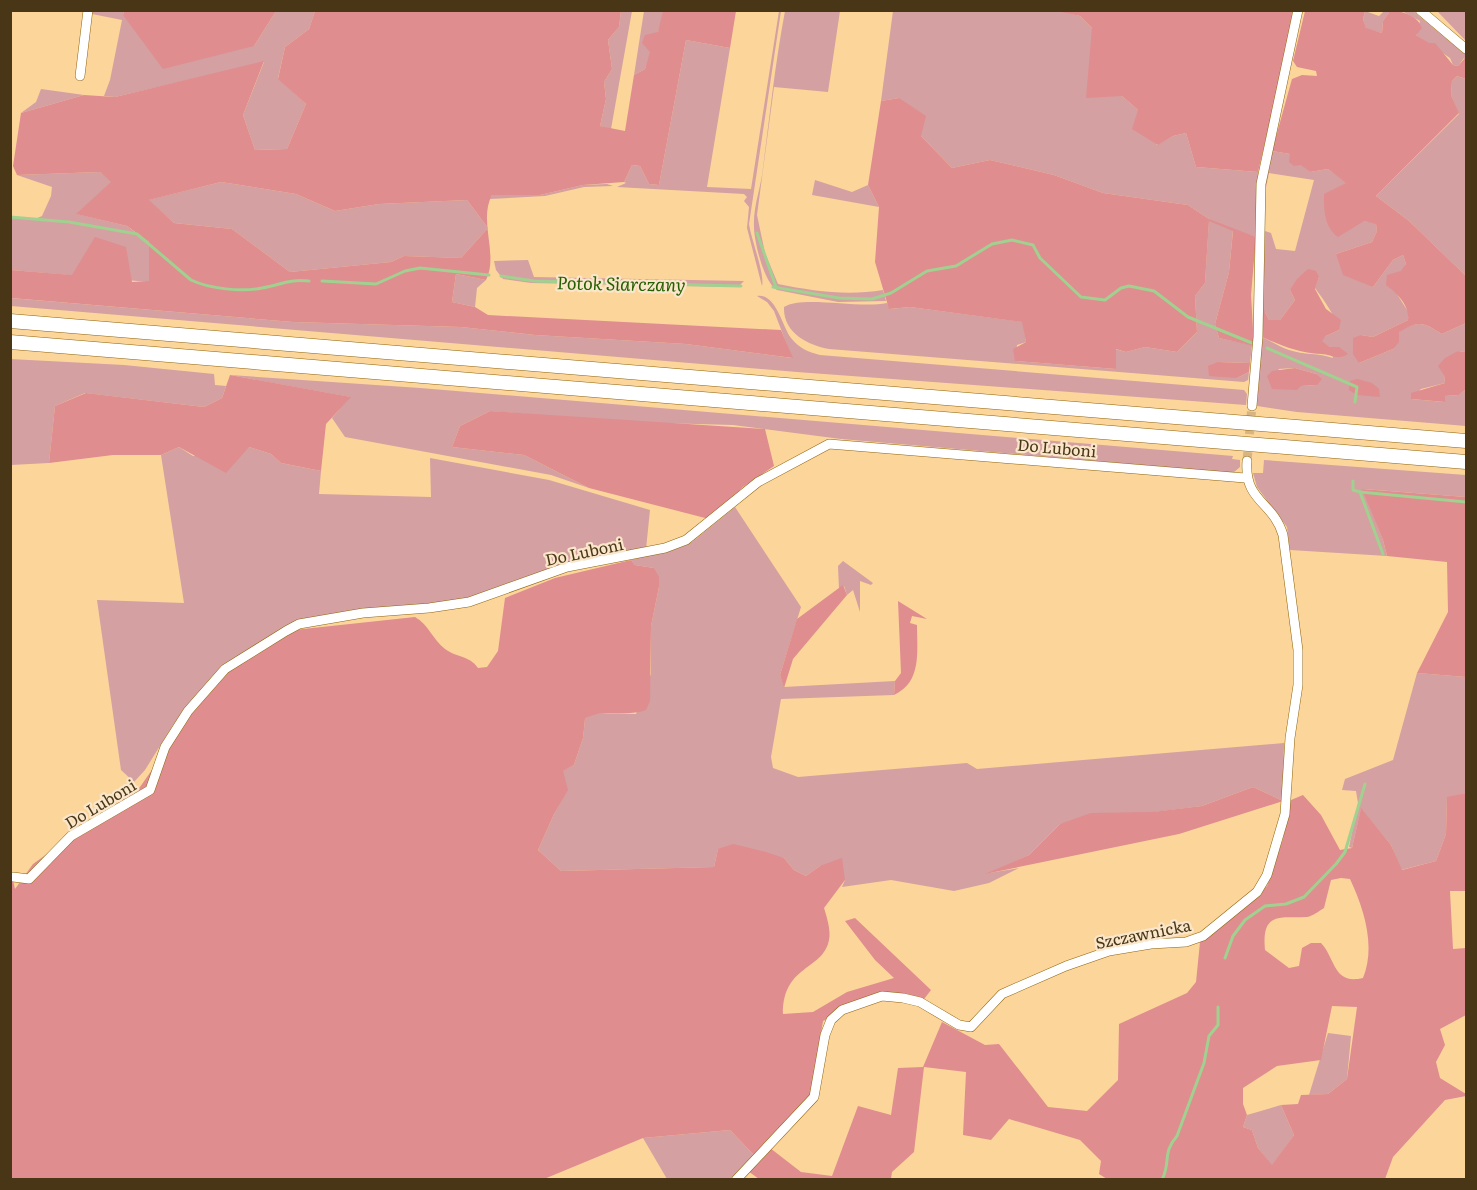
<svg xmlns="http://www.w3.org/2000/svg" width="1477" height="1190" viewBox="0 0 1477 1190" font-family="Literata,serif">
	<style>
		.green { fill: #d4a0a1; fill-rule: evenodd }
		.forest { fill: #df8d8f; fill-rule: evenodd }
		.lines { fill: none; stroke-linecap: round; stroke-linejoin: round }
		.stream { stroke: #a1d090; stroke-width: 3 }
		.minor-tunnel { stroke: #d8b580; stroke-width: 9; stroke-dasharray: 9 4.5; stroke-linecap: butt }
		.minor-casing { stroke: #90640c; stroke-width: 10 }
		.highway-casing { stroke: #90640c; stroke-width: 15 }
		.minor { stroke: #fff; stroke-width: 9 }
		.highway { stroke: #fff; stroke-width: 14 }
		.labels { text-anchor: middle; dominant-baseline: central; stroke-width: 4.5; stroke-linejoin: round; paint-order: stroke }
		.street-label { font-size: 16px; fill: #493616; stroke: #fae6ca }
		.water-label { font-size: 18px; font-style: italic; fill: #265f02; stroke: #fae6ca }
	</style>
	<rect width="100%" height="100%" fill="#fcd59b"/>
	<g class="green">
		<path d="M1057,10L1080,16L1092,28V46L1122,96L1138,110L1157,145L1173,136L1186,133L1196,167L1258,172L1256,237L1233,230L1229,272L1215,324L1219,338L1252,345L1250,363L1218,362L1237,378L1249,372L1248,380L1244,382L829,349C808,345 783,333 784,307C803,295 858,309 887,303L890,309L910,307L1023,322L1026,342L1017,345L1015,361L1116,369L1115,349L1126,352L1145,347L1177,352L1197,332L1195,296L1205,283L1209,219L1188,205L1103,193L1054,175L990,160L952,168L921,136L899,98L881,101L893,11Z"/>
		<polygon points="92,11 124,11 123,15 254,46 276,11 315,11 309,29 285,47 278,78 306,104 287,149 255,150 243,115 264,62 115,97 104,96 110,80 122,20 92,14"/>
		<polygon points="621,11 632,11 611,129 600,126 606,99 604,82 612,69 608,40 619,27"/>
		<polygon points="644,11 663,11 663,18 645,69 634,75"/>
		<path d="M779,11H781L749,224C751,239 765,274 762,286L747,228L749,207L744,201L747,197L744,194L617,187L626,183L624,182L632,165L640,166L649,184L659,185L686,40L730,48L707,187L751,189Z"/>
		<path d="M785,11H840L828,92L774,87L757,215L765,253L778,284C813,291 847,296 883,290L886,301L838,302L777,290C764,283 754,241 754,227C753,206 761,188 763,168C770,113 775,64 785,11Z"/>
		<polygon points="1365,11 1379,16 1384,11 1390,11 1383,21 1382,33 1366,29 1363,19"/>
		<polygon points="1402,11 1413,11 1466,55 1466,60 1464,58 1458,66 1453,65 1450,58 1416,35 1420,21"/>
		<polygon points="1437,11 1466,11 1466,41"/>
		<polygon points="1457,76 1466,79 1466,276 1409,221 1376,196 1459,114 1451,95 1452,81"/>
		<polygon points="41,89 84,95 21,113 36,102"/>
		<path d="M1272,151L1290,154L1310,172L1328,169L1347,183L1324,195L1364,221L1376,223L1377,231L1372,242L1336,254L1373,287L1393,260L1403,255L1406,264L1395,291L1409,313L1408,320L1373,337L1361,335L1359,363L1393,349L1398,332C1421,320 1422,322 1442,334L1466,323V352L1458,351L1444,375L1445,383L1421,389L1411,399L1444,402L1445,396L1459,395L1466,389V426L1297,412L1257,406L1262,337L1265,231L1271,233L1276,249L1295,251L1314,180L1269,173L1265,192V212H1263L1265,184ZM1319,277L1315,288C1325,302 1335,315 1339,330L1326,336L1321,341L1330,347L1333,358C1319,353 1304,355 1289,350C1280,347 1271,341 1262,337L1265,312L1269,320H1280L1295,300L1290,290ZM1295,368L1316,374L1317,385L1301,386L1278,369Z"/>
		<polygon points="100,172 112,182 77,214 127,226 149,243 149,282 11,270 11,218 35,219 42,216 51,196 52,187 17,175"/>
		<polygon points="815,180 852,192 868,185 879,207 812,195"/>
		<polygon points="221,182 296,194 335,211 379,204 467,200 488,228 461,258 404,256 391,262 290,272 232,229 174,223 148,200"/>
		<polygon points="607,184 613,186 584,187 545,196 490,199 492,195 540,195 583,185"/>
		<polygon points="528,260 534,277 744,281 738,287 531,283 503,279 496,270 494,261"/>
		<polygon points="456,274 486,280 477,288 475,307 452,302"/>
		<path d="M757,296C776,293 782,326 791,338C799,348 808,352 820,355L1244,390L1247,394L1246,405L797,372L11,306L10,298L293,322L461,327L535,335L686,344L792,358L774,311L767,302Z"/>
		<polygon points="10,359 124,365 214,374 215,385 226,386 222,398 204,407 85,393 55,406 49,463 11,465"/>
		<polygon points="230,375 420,388 1233,456 1232,459 1240,460 1240,467 1233,473 1223,472 841,439 733,425 622,422 490,411 460,426 452,447 524,455 589,488 551,475 345,437 332,418 350,397"/>
		<polygon points="179,447 193,456 249,447 271,454 281,463 321,471 319,494 431,497 430,458 549,480 650,510 646,549 468,598 421,607 297,620 222,665 173,725 145,770 134,782 121,770 97,600 184,603 161,455"/>
		<polygon points="1264,460 1466,475 1466,497 1363,489 1383,540 1387,556 1290,550 1287,527 1257,487 1253,473 1263,473"/>
		<polygon points="735,507 801,607 780,675 784,687 895,681 894,695 781,699 771,757 773,768 798,777 967,763 977,769 1284,743 1283,801 1253,787 1202,806 1060,824 1029,855 989,873 1019,868 989,883 954,891 891,880 842,887 845,880 820,866 806,876 794,870 784,858 718,849 714,867 561,871 538,850 554,814 567,790 562,771 574,765 583,738 585,719 594,713 636,714 651,674 651,626 659,587 654,568 635,565 631,560 692,542"/>
		<polygon points="843,561 873,583 871,585 860,581 860,612 853,590 847,595 844,586 839,589 838,566"/>
		<polygon points="1417,673 1466,677 1466,793 1447,798 1446,834 1436,861 1401,870 1391,845 1361,809 1352,848 1349,847 1358,803 1356,791 1342,790 1345,779 1393,760"/>
		<polygon points="1328,1033 1351,1036 1347,1079 1328,1094 1309,1095"/>
		<polygon points="1281,1105 1294,1135 1272,1166 1258,1148 1252,1130 1243,1127 1247,1115"/>
		<polygon points="730,1130 754,1155 730,1179 667,1179 643,1138"/>
	</g>
	<g class="forest">
		<polygon points="124,11 124,10 276,11 254,46 163,69 123,15"/>
		<path d="M621,11L619,27L608,40L612,69L604,82L606,99L600,126L625,131L634,75L645,69L650,52L642,43L645,35L658,32L663,11H736L730,48L686,40L659,185L649,184L640,166L632,165L624,182L583,185L540,195H492C478,221 499,255 486,280L456,274L452,302L475,307L488,315L781,330L793,358L686,344L535,335L461,327L293,322L11,298V270L72,275L95,237L126,247L132,282L149,281V242L127,226L76,214L111,182L100,172L17,175L13,166L21,113L84,95L115,97L264,61L243,115L255,150L287,149L306,104L278,79L285,47L309,29L315,11ZM221,182L296,194L335,211L379,204L467,200L488,228L461,258L404,256L391,262L290,272L232,229L174,223L149,200Z"/>
		<polygon points="1057,11 1293,11 1282,69 1258,172 1196,167 1186,133 1173,136 1158,145 1132,129 1138,110 1122,96 1086,98 1092,28 1080,16"/>
		<path d="M1305,11H1365L1363,19L1366,28L1382,33L1383,21L1390,11C1403,11 1417,15 1422,28L1416,35L1429,43H1435L1453,65L1458,66L1465,58L1466,60V79L1457,76L1452,81L1451,95L1459,113L1376,196L1409,221L1466,276V323L1442,334C1422,322 1421,320 1399,332V342L1393,349L1359,363L1353,354V338L1361,335L1373,337L1408,320C1410,306 1397,293 1386,285L1387,275L1401,271L1406,264L1403,255L1393,260L1373,287L1343,275L1336,254L1372,242L1377,231L1376,224L1364,221L1338,237C1324,226 1324,211 1324,194L1346,183L1328,169L1310,172L1301,165L1294,166L1289,162L1290,154L1272,151L1292,79L1302,75L1317,76L1316,71L1297,67L1293,61Z"/>
		<polygon points="899,98 926,116 921,136 952,168 990,160 1054,175 1103,193 1188,205 1209,219 1256,237 1251,295 1254,346 1219,338 1215,324 1229,272 1233,231 1209,221 1205,283 1195,296 1197,332 1177,352 1145,347 1126,352 1116,349 1116,369 1015,361 1013,349 1026,342 1022,322 910,307 889,309 875,262 879,207 868,185 881,101"/>
		<path d="M1308,269L1316,271L1319,277L1315,289L1326,309L1341,320L1339,330L1326,336L1322,341L1330,347H1339L1348,354C1337,361 1331,354 1321,354C1299,353 1282,346 1262,337L1264,310L1269,320H1280L1295,300L1290,290L1297,279Z"/>
		<polygon points="1458,351 1466,352 1466,389 1459,395 1445,396 1445,402 1411,399 1411,393 1445,383 1444,375 1438,366 1445,358"/>
		<polygon points="1218,362 1250,363 1249,372 1237,378 1209,376 1208,366"/>
		<polygon points="1295,368 1316,374 1322,379 1317,385 1301,386 1297,390 1272,389 1267,376 1272,371"/>
		<polygon points="230,375 351,397 326,424 321,471 281,463 271,454 249,447 226,473 179,447 161,455 113,455 49,463 55,406 86,393 204,407 222,398"/>
		<polygon points="1357,379 1372,383 1379,389 1380,397 1357,395 1349,390 1350,381"/>
		<polygon points="490,411 765,429 774,466 743,487 709,519 589,488 524,455 452,447 460,426"/>
		<polygon points="1362,489 1466,497 1466,677 1417,673 1448,612 1447,562 1387,556 1383,540"/>
		<path d="M631,560L635,565L654,568L659,577V587L651,626L650,701L646,710C625,718 602,707 585,719L583,738L574,765L563,771L568,790L554,814L538,850L561,871L714,867L718,849L733,844L766,852L784,858L794,870L806,876L820,866L842,858L845,880L824,908C827,918 831,930 829,940C823,971 783,964 783,1014L813,1012L847,992L894,978L875,960L845,921L855,918L931,990L921,1003L882,994L823,1021L811,1095L754,1155L730,1130L643,1138L544,1179H11L10,867L15,889L33,864L140,787L205,694L235,665L294,630L415,617C429,625 433,640 445,649C457,658 469,655 478,668L487,667L498,651L505,598L555,578Z"/>
		<polygon points="843,585 847,595 793,659 784,688 780,675 797,619"/>
		<path d="M898,601L927,619L912,616L910,623L917,625C917,652 922,682 894,695L895,681L901,673Z"/>
		<polygon points="1253,787 1283,801 1179,834 985,874 1029,855 1060,824 1091,813 1152,812 1202,806"/>
		<path d="M1466,793V891H1450L1453,949L1466,948V1015L1440,1029L1445,1045L1436,1062L1440,1078L1466,1094V1096L1445,1100L1393,1157L1385,1179H1107L1099,1174L1101,1161L1080,1140L1009,1119L991,1140L963,1135L966,1072L924,1067L914,1152L892,1172L891,1179H759L748,1171L770,1148L801,1172L832,1176L858,1106L891,1115L898,1068L923,1067L942,1022L985,1045L999,1044L1048,1107L1087,1111L1118,1080L1119,1024L1187,993L1196,982L1200,942L1267,886L1283,839L1291,800L1303,795L1321,815L1340,850L1352,848L1361,808L1391,845L1402,870L1436,861L1446,834L1447,797ZM1341,878L1350,879C1364,909 1376,946 1363,978C1333,985 1336,959 1321,943H1311L1302,948L1299,966L1289,968L1265,950C1261,910 1282,919 1307,917C1313,916 1319,911 1324,908L1331,880ZM1332,1006L1357,1007L1347,1079L1328,1094L1301,1095L1298,1104L1281,1105L1294,1135L1272,1165L1258,1148L1252,1130L1243,1127L1247,1115L1243,1104V1088L1277,1066L1321,1060Z"/>
	</g>
	<g class="lines">
		<g class="stream">
			<path d="M10,217L69,222L137,234L191,280C210,289 241,292 262,288C281,285 287,279 309,281"/>
			<polyline points="757,233 776,287"/>
			<polyline points="501,276 534,281 741,286"/>
			<polyline points="322,281 376,284 405,271 420,268 489,275"/>
			<polyline points="773,287 839,298 872,299 891,293 927,271 956,266 992,244 1012,240 1033,245 1040,258 1081,297 1105,300 1121,288 1129,286 1154,291 1188,317 1252,343"/>
			<polyline points="1267,348 1357,387 1355,402"/>
			<polyline points="1353,481 1353,490 1360,492 1466,502"/>
			<polyline points="1360,492 1383,554"/>
			<polyline points="1225,958 1233,936 1245,920 1265,906 1286,904 1304,897 1336,864 1345,852 1365,784"/>
			<path d="M1162,1180C1171,1162 1162,1153 1177,1136L1204,1063L1209,1036L1218,1025V1007"/>
		</g>
		<polyline class="minor-tunnel" points="1247,461 1252,406"/>
		<defs>
			<g id="minor">
				<polyline points="1420,10 1466,49"/>
				<polyline points="80,76 88,10"/>
				<polyline points="1252,406 1258,337 1261,184 1298,10"/>
				<polyline points="13,877 29,879 71,836 150,790 165,747 188,711 225,669 286,631 299,624 363,613 429,608 469,602 567,567 665,548 686,540 758,482 829,444 1245,478"/>
				<path d="M736,1180L814,1097L825,1035L831,1020L842,1010L882,996L903,998L920,1002L959,1025L971,1027L1002,994L1066,966L1109,951L1151,944L1186,942L1203,936L1257,892L1267,875L1285,814L1290,738L1298,685V650L1283,535C1273,501 1244,502 1247,461"/>
			</g>
			<g id="highway">
				<polyline points="10,321 1466,441"/>
				<polyline points="10,342 1466,462"/>
			</g>
		</defs>
		<use href="#minor" class="minor-casing"/>
		<use href="#highway" class="highway-casing"/>
		<use href="#minor" class="minor"/>
		<use href="#highway" class="highway"/>
	</g>
	<g class="labels">
		<g class="street-label">
			<text transform="translate(1057 447) rotate(5)">Do Luboni</text>
			<text transform="translate(584 551) rotate(-12)">Do Luboni</text>
			<text transform="translate(100 803) rotate(-31)">Do Luboni</text>
			<text transform="translate(1143 933) rotate(-11)">Szczawnicka</text>
		</g>
		<g class="water-label">
			<text transform="translate(621 283) rotate(1)">Potok Siarczany</text>
		</g>
	</g>
	<rect width="1477" height="1190" fill="none" stroke="#493616" stroke-width="24"/>
</svg>
